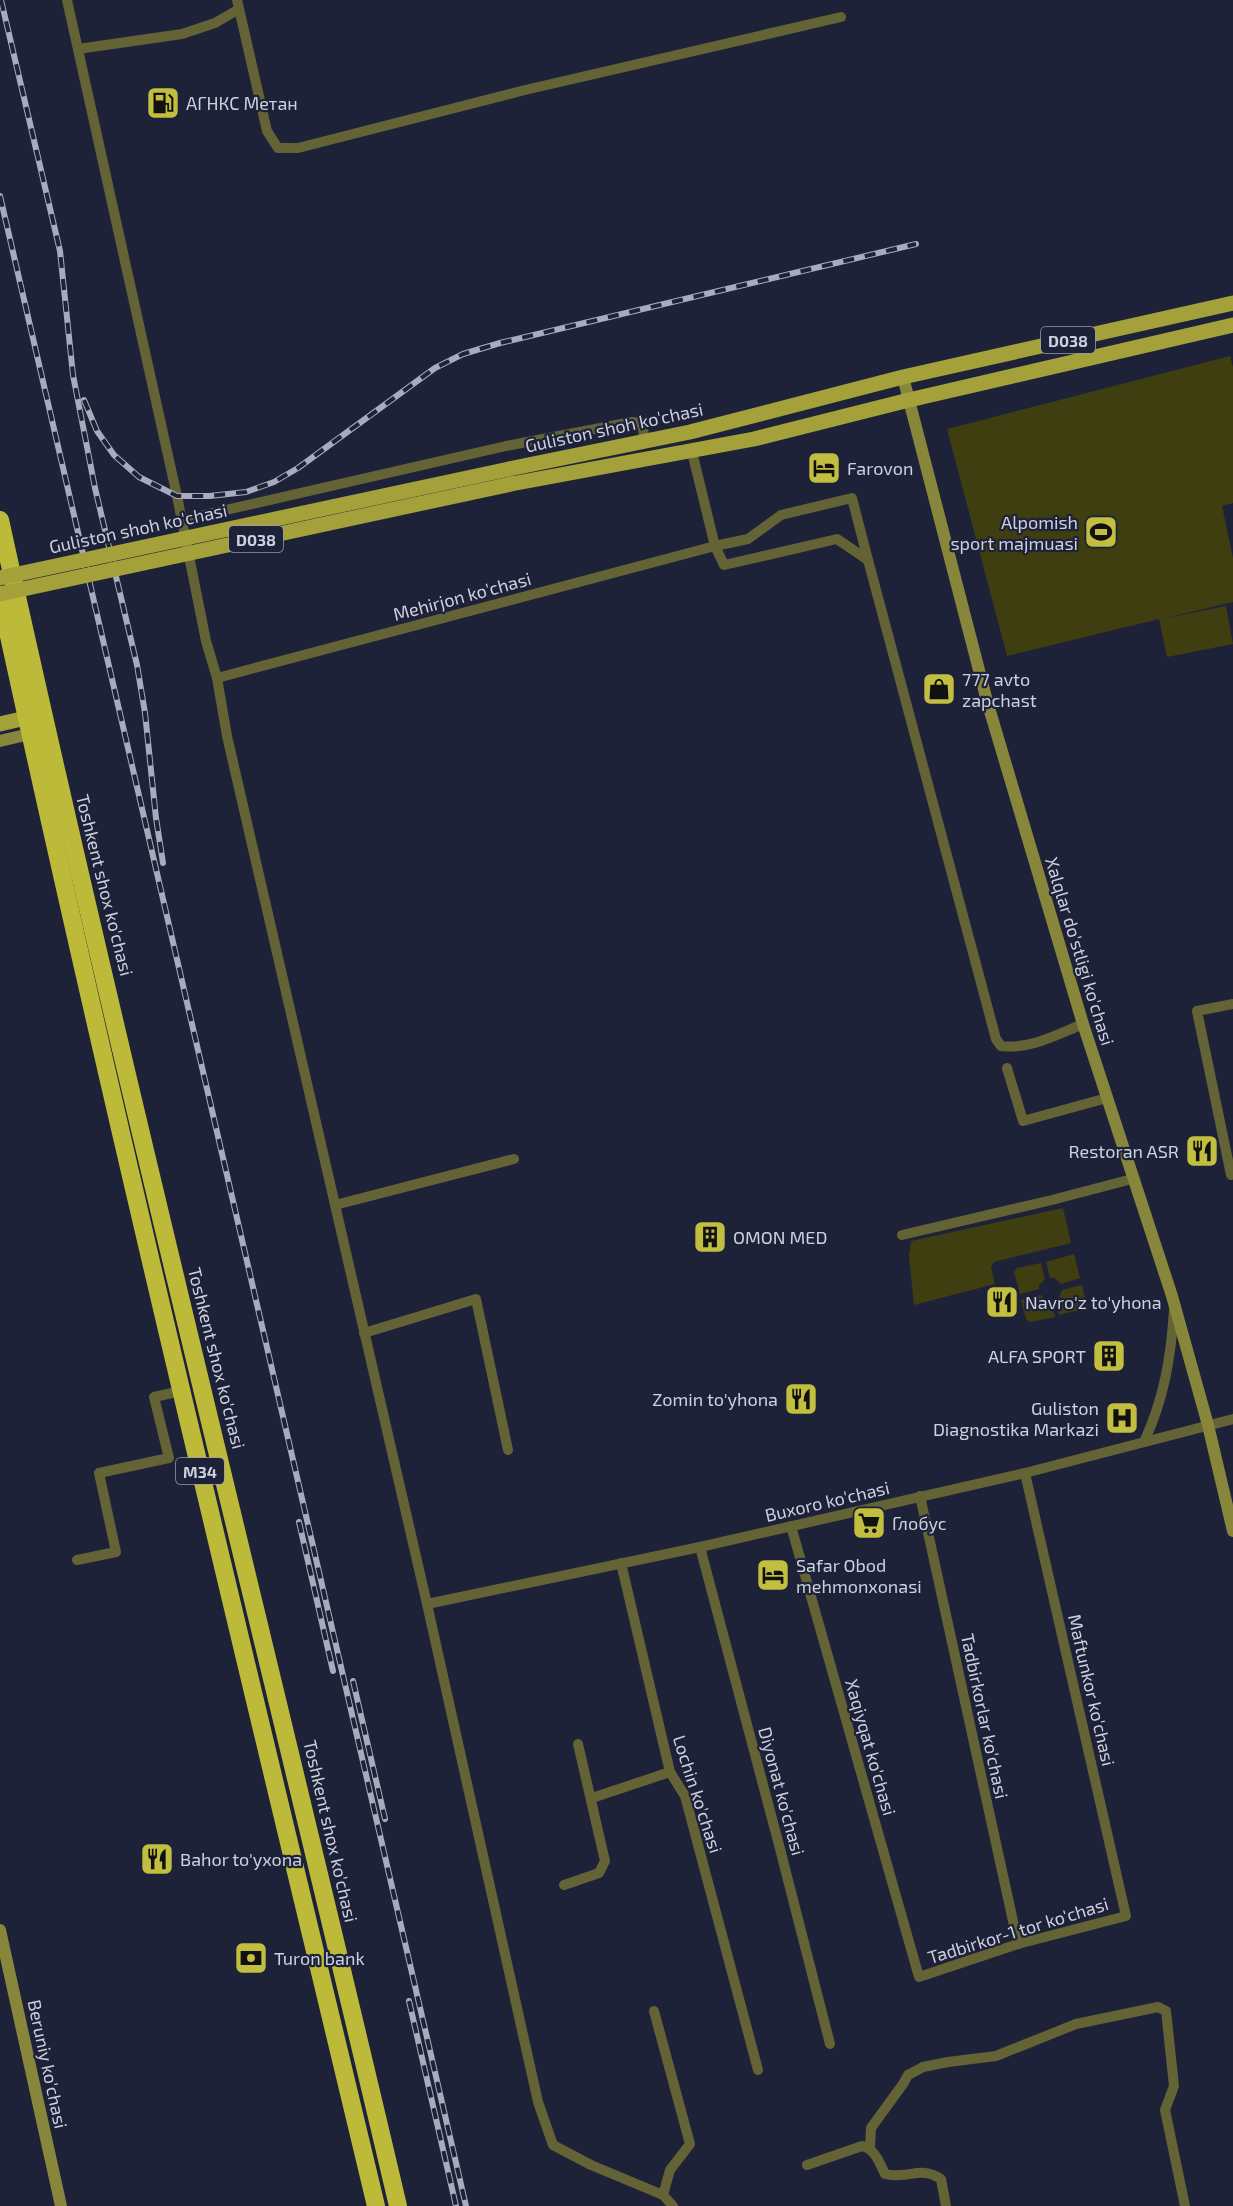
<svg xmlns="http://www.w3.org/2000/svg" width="1233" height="2206" viewBox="0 0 1233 2206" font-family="'Exo 2',sans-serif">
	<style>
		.green { fill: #3f3e11 }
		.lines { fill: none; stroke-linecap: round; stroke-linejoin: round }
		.street { stroke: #636335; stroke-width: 10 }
		.secondary { stroke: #87863a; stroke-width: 12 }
		.primary { stroke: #a4a13b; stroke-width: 15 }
		.highway { stroke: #bdba39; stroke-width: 18 }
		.rail-casing { stroke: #a7abbb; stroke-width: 6 }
		.rail { stroke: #1e2238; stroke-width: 4; stroke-dasharray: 11; stroke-linecap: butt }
		.primary-bridge { stroke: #a4a13b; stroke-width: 15 }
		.labels { text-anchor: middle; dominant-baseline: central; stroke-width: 4.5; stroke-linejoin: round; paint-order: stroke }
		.shield { fill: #1e2238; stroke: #989cad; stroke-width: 1.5 }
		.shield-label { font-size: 16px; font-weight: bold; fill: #cdd0df }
		.poi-label { font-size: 18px; fill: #cdd0df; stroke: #1e2238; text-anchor: start }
		.street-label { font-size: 18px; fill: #cdd0df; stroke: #1e2238 }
	</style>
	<rect width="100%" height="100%" fill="#1e2238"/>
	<g class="green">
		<polygon points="1230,356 1233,367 1233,503 1222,506 1233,558 1233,602 1162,619 1226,606 1233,644 1167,657 1159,619 1007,656 947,429"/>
		<polygon points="1063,1208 1071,1243 994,1262 991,1268 995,1284 914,1305 909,1256 911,1241"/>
		<polygon points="1074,1254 1080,1278 1061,1284 1055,1278 1050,1278 1046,1262"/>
		<polygon points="1041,1263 1045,1279 1039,1285 1039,1289 1020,1294 1014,1272 1017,1268"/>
		<polygon points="1082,1285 1087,1308 1059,1315 1055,1301 1059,1298 1062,1290"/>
		<polygon points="1041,1295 1046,1300 1051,1301 1055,1317 1030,1322 1026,1319 1021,1300"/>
	</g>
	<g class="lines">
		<g class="street">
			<polyline points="67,0 177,496 206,641 217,678 227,736 427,1604 538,2102 553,2145 591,2165 663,2195 673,2206"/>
			<polyline points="237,0 267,131 278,148 298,148 525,90 841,17"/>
			<polyline points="78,49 182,34 215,23 239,9"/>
			<path d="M692,452L715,546L724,565L837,539L868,560L996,1039L1001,1046C1029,1050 1058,1034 1083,1024"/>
			<polyline points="182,520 506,446 632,422 640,423 643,428 644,436 637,443"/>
			<polyline points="217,678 715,546 748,539 781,515 852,498 868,560"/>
			<polyline points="1007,1068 1023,1121 1107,1098"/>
			<polyline points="1231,1175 1197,1011 1233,1004"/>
			<polyline points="335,1205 514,1159"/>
			<polyline points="902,1235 1052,1200 1132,1179"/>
			<polyline points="364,1333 476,1299 508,1450"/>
			<path d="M1144,1442C1164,1399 1171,1357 1174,1310"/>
			<polyline points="920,1496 1018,1944"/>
			<polyline points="791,1526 919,1977 1018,1944 1126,1916 1025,1473"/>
			<polyline points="700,1547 779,1845 830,2044"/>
			<polyline points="77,1560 116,1552 99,1473 169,1458 154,1397 181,1391"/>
			<polyline points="621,1563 670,1772 685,1796 758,2070"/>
			<polyline points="427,1604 700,1547 1025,1473 1233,1419"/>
			<polyline points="592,1798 670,1772"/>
			<polyline points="564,1885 599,1873 605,1861 578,1744"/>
			<polyline points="654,2011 690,2144 670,2170 663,2195"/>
			<polyline points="870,2148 871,2128 903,2084 908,2075 923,2067 948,2062 996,2056 1076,2024 1158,2007 1166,2011 1174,2086 1165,2110 1185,2206"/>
			<path d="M807,2165L862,2146C876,2150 879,2162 885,2174C906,2180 921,2165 941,2179L946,2206"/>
		</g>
		<g class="secondary">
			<polyline points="903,377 987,701 1083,1024 1172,1296 1208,1425 1233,1531"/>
			<polyline points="0,741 30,734"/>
			<polyline points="0,1930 61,2206"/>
		</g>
		<g class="primary">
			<polyline points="509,469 690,432 903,377 1233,303"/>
			<polyline points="511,484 754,439 909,400 1233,325"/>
			<polyline points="0,724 26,718"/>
		</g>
		<g class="highway">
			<path d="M0,520C124,1084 266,1644 398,2206"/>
			<path d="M0,595C117,1134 248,1670 376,2206"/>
		</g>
		<defs>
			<g id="rail">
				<polyline points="1,0 60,251 73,375 95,488 137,665 145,713 156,818 163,863"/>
				<polyline points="0,196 466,2206"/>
				<polyline points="84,400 97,431 114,455 139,477 177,496 210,496 246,492 274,482 298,468 435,368 463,354 500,343 916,244"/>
				<polyline points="299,1522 333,1671"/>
				<polyline points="353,1681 385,1819"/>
				<polyline points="409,2001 456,2206"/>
			</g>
		</defs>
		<use href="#rail" class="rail-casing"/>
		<use href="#rail" class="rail"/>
		<g class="primary-bridge">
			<polyline points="0,578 509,469"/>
			<polyline points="0,594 511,484"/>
		</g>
	</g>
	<defs>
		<symbol id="fuel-square" viewBox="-11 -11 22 22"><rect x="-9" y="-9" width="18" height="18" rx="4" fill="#c1be40" stroke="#1e2238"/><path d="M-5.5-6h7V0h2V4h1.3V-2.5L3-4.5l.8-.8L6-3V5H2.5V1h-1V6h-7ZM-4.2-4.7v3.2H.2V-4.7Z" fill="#111"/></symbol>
		<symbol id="hotel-square" viewBox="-11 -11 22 22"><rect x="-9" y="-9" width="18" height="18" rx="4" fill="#c1be40" stroke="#1e2238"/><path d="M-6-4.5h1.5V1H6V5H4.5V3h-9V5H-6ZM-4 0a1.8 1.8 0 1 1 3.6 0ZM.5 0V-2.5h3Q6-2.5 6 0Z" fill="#111"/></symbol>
		<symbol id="stadium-square" viewBox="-11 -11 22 22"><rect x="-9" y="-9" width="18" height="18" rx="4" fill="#c1be40" stroke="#1e2238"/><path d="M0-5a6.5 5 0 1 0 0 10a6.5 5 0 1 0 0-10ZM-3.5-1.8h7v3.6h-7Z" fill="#111"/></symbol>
		<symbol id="shop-square" viewBox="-11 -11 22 22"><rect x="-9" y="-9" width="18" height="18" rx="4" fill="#c1be40" stroke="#1e2238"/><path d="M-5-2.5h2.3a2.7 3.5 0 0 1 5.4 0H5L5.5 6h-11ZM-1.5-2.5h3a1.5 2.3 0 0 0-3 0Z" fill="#111"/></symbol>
		<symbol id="restaurant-square" viewBox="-11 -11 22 22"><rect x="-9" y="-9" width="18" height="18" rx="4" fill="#c1be40" stroke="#1e2238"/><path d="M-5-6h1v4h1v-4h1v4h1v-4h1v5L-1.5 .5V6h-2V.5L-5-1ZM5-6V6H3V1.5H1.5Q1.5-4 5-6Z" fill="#111"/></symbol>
		<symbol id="building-square" viewBox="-11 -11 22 22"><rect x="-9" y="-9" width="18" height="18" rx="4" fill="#c1be40" stroke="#1e2238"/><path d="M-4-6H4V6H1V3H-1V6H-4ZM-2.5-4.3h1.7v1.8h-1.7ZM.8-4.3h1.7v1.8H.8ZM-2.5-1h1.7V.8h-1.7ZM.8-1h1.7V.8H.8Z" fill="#111"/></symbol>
		<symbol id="hospital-square" viewBox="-11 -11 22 22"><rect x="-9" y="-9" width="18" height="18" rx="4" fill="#c1be40" stroke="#1e2238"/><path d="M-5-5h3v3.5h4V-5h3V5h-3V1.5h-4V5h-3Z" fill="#111"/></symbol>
		<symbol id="supermarket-square" viewBox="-11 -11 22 22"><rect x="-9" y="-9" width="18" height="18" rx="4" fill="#c1be40" stroke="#1e2238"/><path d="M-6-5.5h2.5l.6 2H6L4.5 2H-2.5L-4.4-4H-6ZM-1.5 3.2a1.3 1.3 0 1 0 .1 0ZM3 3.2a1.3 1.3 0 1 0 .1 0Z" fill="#111"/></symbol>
		<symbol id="bank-square" viewBox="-11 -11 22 22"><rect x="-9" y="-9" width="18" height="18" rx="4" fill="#c1be40" stroke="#1e2238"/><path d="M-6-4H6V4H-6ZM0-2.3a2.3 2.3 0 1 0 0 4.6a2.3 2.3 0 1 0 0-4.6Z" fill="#111"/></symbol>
	</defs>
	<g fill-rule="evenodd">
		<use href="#fuel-square" x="144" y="84" width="38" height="38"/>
		<use href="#hotel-square" x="805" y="449" width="38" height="38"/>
		<use href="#stadium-square" x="1082" y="513" width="38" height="38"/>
		<use href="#shop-square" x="920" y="670" width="38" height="38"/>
		<use href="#restaurant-square" x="1183" y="1132" width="38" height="38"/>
		<use href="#building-square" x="691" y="1218" width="38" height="38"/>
		<use href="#restaurant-square" x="983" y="1283" width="38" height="38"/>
		<use href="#building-square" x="1090" y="1337" width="38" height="38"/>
		<use href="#restaurant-square" x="782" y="1380" width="38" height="38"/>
		<use href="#hospital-square" x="1103" y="1399" width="38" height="38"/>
		<use href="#supermarket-square" x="850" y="1504" width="38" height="38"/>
		<use href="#hotel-square" x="754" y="1556" width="38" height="38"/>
		<use href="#restaurant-square" x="138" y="1840" width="38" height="38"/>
		<use href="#bank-square" x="232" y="1939" width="38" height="38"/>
	</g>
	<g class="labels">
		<g class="shield">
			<rect x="1041" y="327" width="54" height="26" rx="4.5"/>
			<rect x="229" y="526" width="54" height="26" rx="4.5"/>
			<rect x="176" y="1458" width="48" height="26" rx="4.5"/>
		</g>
		<g class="shield-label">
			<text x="1068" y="340">D038</text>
			<text x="256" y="539">D038</text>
			<text x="200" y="1471">M34</text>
		</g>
		<g class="poi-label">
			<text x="186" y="103">АГНКС Метан</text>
			<text x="847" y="468">Farovon</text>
			<text x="1078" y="522" text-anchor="end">Alpomish<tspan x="1078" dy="21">sport majmuasi</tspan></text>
			<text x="962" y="679">777 avto<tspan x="962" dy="21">zapchast</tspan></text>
			<text x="1179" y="1151" text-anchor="end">Restoran ASR</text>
			<text x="733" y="1237">OMON MED</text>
			<text x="1025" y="1302">Navro'z to'yhona</text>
			<text x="1086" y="1356" text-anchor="end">ALFA SPORT</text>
			<text x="778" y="1399" text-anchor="end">Zomin to'yhona</text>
			<text x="1099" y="1408" text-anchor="end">Guliston<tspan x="1099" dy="21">Diagnostika Markazi</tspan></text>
			<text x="892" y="1523">Глобус</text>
			<text x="796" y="1565">Safar Obod<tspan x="796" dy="21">mehmonxonasi</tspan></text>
			<text x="180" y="1859">Bahor to'yxona</text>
			<text x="274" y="1958">Turon bank</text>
		</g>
		<g class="street-label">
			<text transform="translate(614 427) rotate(-12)">Guliston shoh ko'chasi</text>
			<text transform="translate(138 528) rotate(-12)">Guliston shoh ko'chasi</text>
			<text transform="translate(462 596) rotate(-15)">Mehirjon ko'chasi</text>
			<text transform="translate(105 885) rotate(76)">Toshkent shox ko'chasi</text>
			<text transform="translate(1080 951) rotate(73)">Xalqlar do'stligi ko'chasi</text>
			<text transform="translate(217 1358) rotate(76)">Toshkent shox ko'chasi</text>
			<text transform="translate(827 1501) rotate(-13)">Buxoro ko'chasi</text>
			<text transform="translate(1092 1690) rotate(77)">Maftunkor ko'chasi</text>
			<text transform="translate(985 1716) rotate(78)">Tadbirkorlar ko'chasi</text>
			<text transform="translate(871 1747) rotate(74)">Xaqiyqat ko'chasi</text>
			<text transform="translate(782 1791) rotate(75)">Diyonat ko'chasi</text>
			<text transform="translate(698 1794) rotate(72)">Lochin ko'chasi</text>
			<text transform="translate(331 1831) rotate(77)">Toshkent shox ko'chasi</text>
			<text transform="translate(1018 1930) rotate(-17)">Tadbirkor-1 tor ko'chasi</text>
			<text transform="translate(48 2064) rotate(78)">Beruniy ko'chasi</text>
		</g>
	</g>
</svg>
